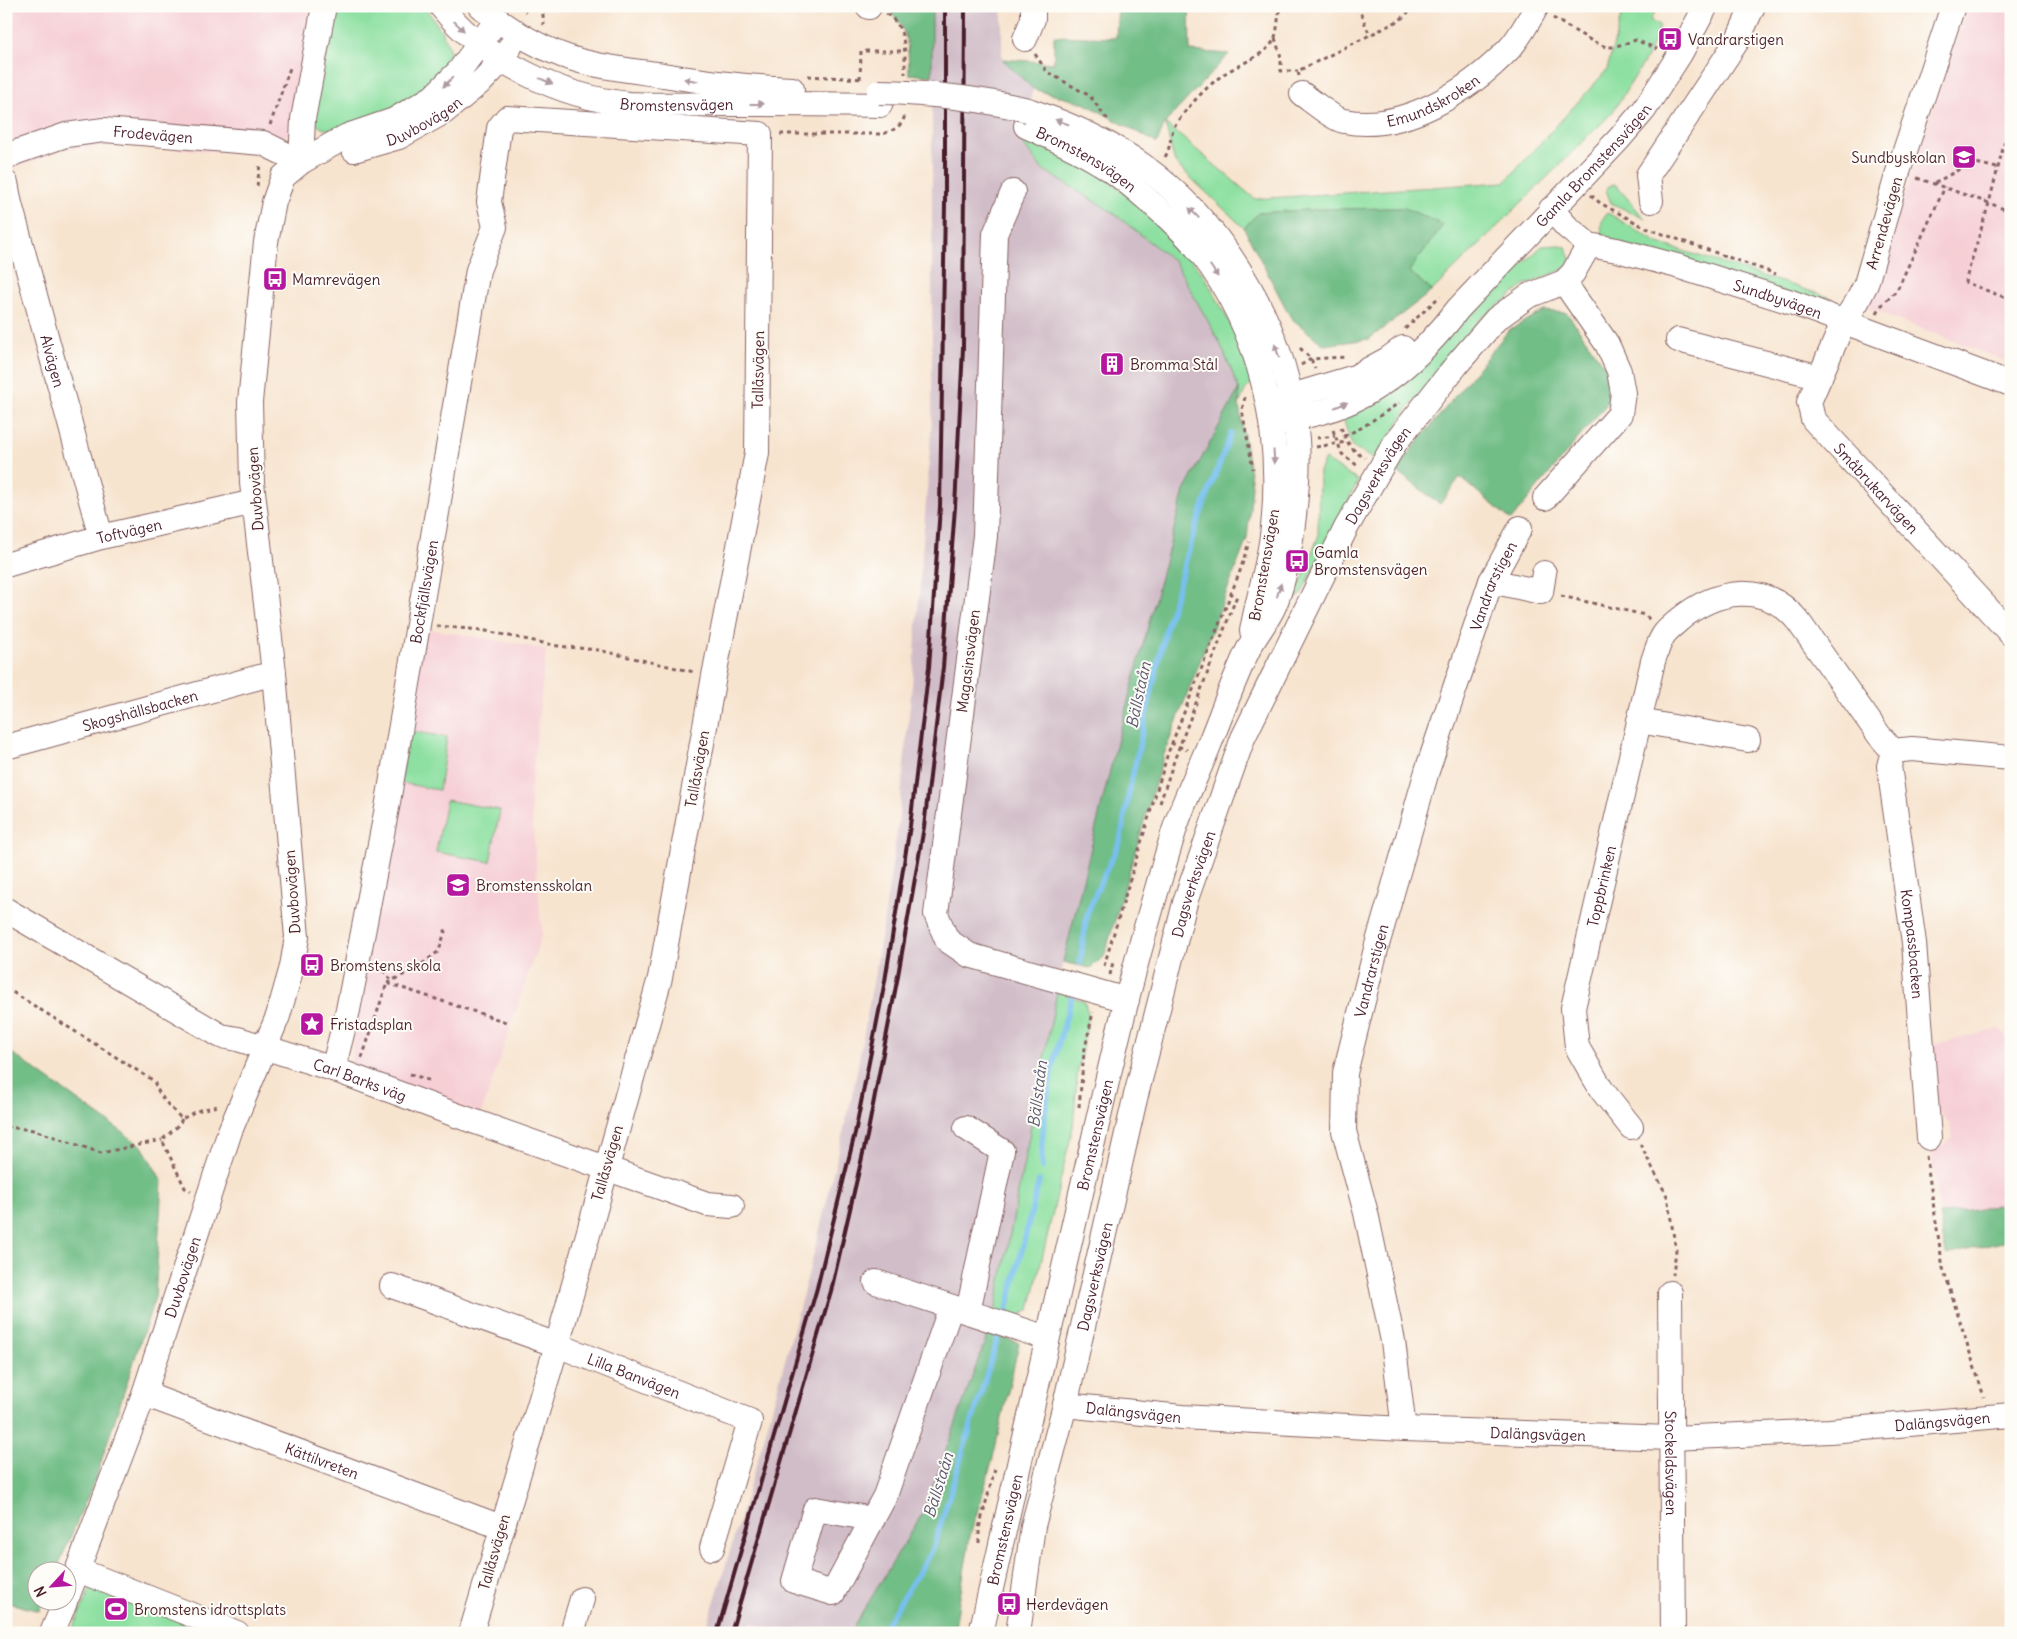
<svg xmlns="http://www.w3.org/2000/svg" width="2017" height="1639" viewBox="0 0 2017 1639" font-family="Delius,sans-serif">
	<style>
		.built { fill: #f6cfd5 }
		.industrial { fill: #d1bdc8 }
		.green { fill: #8de0a1; stroke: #6c8066 }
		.forest { fill: #72be87; stroke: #5e6e59 }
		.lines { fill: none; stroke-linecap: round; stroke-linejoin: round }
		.stream { stroke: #77c0ef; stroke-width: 5.5 }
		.minor-casing { stroke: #876464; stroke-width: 26 }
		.path { stroke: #876464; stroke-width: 3; stroke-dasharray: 4 4; stroke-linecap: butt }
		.minor { stroke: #fff; stroke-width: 24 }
		.rail { stroke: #4a1f2b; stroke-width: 4 }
		.minor-bridge-casing { stroke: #876464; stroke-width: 26; stroke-linecap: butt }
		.minor-bridge { stroke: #fff; stroke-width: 24 }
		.oneway { fill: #ae9aa0 }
		.labels { text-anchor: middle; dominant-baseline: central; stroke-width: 4; stroke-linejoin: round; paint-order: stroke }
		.poi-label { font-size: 15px; fill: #4a1f2b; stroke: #fdfcf7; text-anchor: start }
		.street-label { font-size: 15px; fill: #4a1f2b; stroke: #fdfcf7 }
		.water-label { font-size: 16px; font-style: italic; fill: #5a5770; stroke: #fdfcf7 }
	</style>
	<rect width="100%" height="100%" fill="#fdfcf7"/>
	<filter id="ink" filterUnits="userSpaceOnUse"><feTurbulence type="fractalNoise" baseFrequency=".02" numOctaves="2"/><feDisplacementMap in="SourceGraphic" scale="10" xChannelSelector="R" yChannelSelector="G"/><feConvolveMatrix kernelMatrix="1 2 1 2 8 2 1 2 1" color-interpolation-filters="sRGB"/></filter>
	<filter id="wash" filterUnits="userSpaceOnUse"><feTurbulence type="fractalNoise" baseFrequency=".0096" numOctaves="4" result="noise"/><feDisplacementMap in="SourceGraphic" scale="20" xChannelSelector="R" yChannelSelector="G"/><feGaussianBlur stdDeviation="1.12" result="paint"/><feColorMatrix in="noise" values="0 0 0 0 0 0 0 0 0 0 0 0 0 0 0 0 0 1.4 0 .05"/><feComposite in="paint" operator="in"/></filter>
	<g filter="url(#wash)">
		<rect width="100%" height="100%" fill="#f7e4cf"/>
		<g class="built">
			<polygon points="22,6 335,6 313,119 255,154 118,145 62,150 6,171 6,11"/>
			<polygon points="1967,6 2011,6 2011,363 1867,308"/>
			<polygon points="424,628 546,649 530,795 542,933 481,1115 350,1067 366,951"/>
			<polygon points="2000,1029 2011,1042 2011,1203 1939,1215 1931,1153 1953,1138 1949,1123 1933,1107 1927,1046"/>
		</g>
		<polygon class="industrial" points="932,6 1002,6 1002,59 1033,89 1019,139 1175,262 1220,343 1239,389 1184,491 1115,750 1063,962 995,1312 925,1509 850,1633 780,1633 751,1623 748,1633 705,1633 763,1442 815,1249 854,1087 882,933 898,825 914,665 932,420"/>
		<g class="green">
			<path d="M335,6H424C435,22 454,44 450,65C447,80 415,101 402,108C392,114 335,131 324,129C319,127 316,124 313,119Z"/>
			<polygon points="1634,6 1659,6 1650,20 1660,27 1646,59 1612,113 1432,291 1409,271 1443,225 1405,208 1321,209 1258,213 1244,228 1175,163 1165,123 1255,199 1505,182 1607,70 1621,16"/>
			<polygon points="1019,139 1039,140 1103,174 1181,245 1208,282 1236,335 1252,383 1245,390 1239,405 1239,389 1220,343 1175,262 1112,212 1042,169"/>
			<polygon points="1615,184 1645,219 1611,203 1606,190 1609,186"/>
			<path d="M1608,213L1658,243L1832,298L1830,306L1609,240L1602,234C1601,225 1600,219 1608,213Z"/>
			<polygon points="1560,245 1566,247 1572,261 1562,270 1524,286 1479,320 1412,403 1374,460 1352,446 1342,415 1412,371 1542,246"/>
			<polygon points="1325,459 1358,481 1300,596 1295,599 1318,537 1319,471"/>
			<polygon points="409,731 447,737 439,790 401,783"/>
			<polygon points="446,800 500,810 490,862 436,852"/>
			<polygon points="1057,992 1084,1001 1089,1016 1078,1069 1073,1127 1030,1309 1016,1318 995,1312"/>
			<polygon points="92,1584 209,1633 71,1633"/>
		</g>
		<g class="forest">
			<path d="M884,6H932V76L909,74C908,42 909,29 884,6Z"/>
			<polygon points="1118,6 1189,6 1190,51 1229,54 1165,123 1157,143 1086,104 1033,89 1002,59 1054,63 1054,36 1116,38"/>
			<polygon points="1405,208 1443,225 1409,271 1432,291 1369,339 1324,345 1291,318 1244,228 1258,213 1321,209"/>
			<polygon points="1544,311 1567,313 1606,368 1609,401 1511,520 1460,477 1440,504 1395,470 1509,330"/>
			<polygon points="1239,389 1239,405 1252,486 1247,539 1163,757 1104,957 1090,968 1063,962 1115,750 1184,491"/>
			<polygon points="6,1049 142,1146 162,1181 155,1297 96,1477 56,1571 38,1572 38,1602 43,1602 39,1611 6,1602"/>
			<polygon points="2011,1203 2011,1240 1946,1255 1939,1215"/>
			<polygon points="988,1333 1019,1343 992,1462 970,1536 954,1633 850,1633 925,1509"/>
		</g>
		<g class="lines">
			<g class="stream">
				<polyline points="1080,963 1087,914 1102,879 1120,842 1131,782 1166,628 1196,526 1231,433"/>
				<polyline points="1042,1168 1042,1140 1051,1072 1072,996"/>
				<polyline points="1006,1314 1039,1181"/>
				<polyline points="881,1633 933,1549 999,1334"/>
			</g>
		</g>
	</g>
	<g filter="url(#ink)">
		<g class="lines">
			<defs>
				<g id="minor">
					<path id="s1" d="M441,6C484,61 560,97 629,104C660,106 692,104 724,104C776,104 828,104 880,105"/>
					<path d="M480,6C509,30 543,51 580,61C607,68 635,71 663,75C705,82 748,87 792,89"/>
					<polyline points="868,6 869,7"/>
					<path id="s2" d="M1953,6L1898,172L1866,284L1857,302L1844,321L1809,402L1813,419L2011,634"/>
					<polyline points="1025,39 1033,19 1033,6"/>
					<path id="s3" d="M1302,94C1312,101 1333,119 1344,121C1404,133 1470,90 1510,48C1520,37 1529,20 1537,6"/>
					<path id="s4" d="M1026,126C1051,137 1076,148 1100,163C1117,173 1133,187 1148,200C1166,216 1186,233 1201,253C1261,331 1283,430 1273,527C1270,562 1258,596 1252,631"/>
					<path id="s5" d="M354,150L399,137L444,112L483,80L502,60L510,47"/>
					<path id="s6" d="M6,158L14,153L66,135L104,130L263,143L301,162"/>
					<polyline points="301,162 303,119 324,6"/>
					<path id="s7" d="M6,183L10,204L101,537"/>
					<polyline points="1013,192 995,234 985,536 936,914 947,940 969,955 1127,1000"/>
					<polyline points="1651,201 1648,175 1737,41 1753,6"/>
					<path id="s8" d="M1551,209L1567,227L1589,245L1617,250L1677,266L1791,302L2011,384"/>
					<polyline points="1678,340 1820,377"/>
					<polyline points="1277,404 1305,392 1355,377 1388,359 1403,348"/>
					<path id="s9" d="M1279,422C1295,418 1312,415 1328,410C1381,394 1425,352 1458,309L1619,139L1644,110L1680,54L1706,6"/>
					<polyline points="1545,498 1620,414 1623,393 1619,371 1607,344 1564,282"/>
					<path id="s10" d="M6,565L101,537L254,502"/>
					<polyline points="1491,581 1541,592 1544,573"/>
					<polyline points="1639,721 1748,740"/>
					<path id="s11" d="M6,747L274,673"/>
					<path id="s12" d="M1893,751L1889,766L1914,943L1929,1138"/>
					<path id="s13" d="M6,910L221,1036L238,1039L333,1069L456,1115L707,1204L732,1206"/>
					<path id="s14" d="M333,1069L348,1010L387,808L478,270L495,227L489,202L499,128L507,118L760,134L757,453L714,676L660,978L557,1345L471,1633"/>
					<path id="s15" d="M1631,1127L1601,1089L1577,1047L1573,1008L1653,661C1656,653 1659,640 1665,633C1669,628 1675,624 1679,620C1716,589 1765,581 1798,621L1879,735L1893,751L1912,749L2011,758"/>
					<polyline points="966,1128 1002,1151 968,1312"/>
					<polyline points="876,1282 1047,1338"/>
					<path id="s16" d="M392,1286L557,1345L750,1421L712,1548"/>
					<path id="s17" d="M1670,1293L1673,1633"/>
					<path id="s18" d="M144,1394L501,1527"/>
					<path id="s19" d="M1065,1405L1182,1417L1404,1429L1671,1438L1830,1431L2011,1415"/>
					<path id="s20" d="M1404,1429L1393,1341L1366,1213L1344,1131L1345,1073L1377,945L1427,771L1491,581L1520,528"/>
					<polyline points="873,1519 815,1509 794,1581 833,1593 885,1496 951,1307"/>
					<polyline points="78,1570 237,1633"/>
					<path id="s21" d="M68,1595L144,1394L230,1131L278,1016L292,967L297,937L274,673L252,483L250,402L266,242L274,202L283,177L301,162L347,136L394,120L433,97L459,71L497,20"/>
					<polyline points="52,1633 65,1602"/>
					<polyline points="572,1633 582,1599"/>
					<path id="s22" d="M981,1633C1014,1486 1047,1340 1081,1193C1096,1130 1110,1066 1126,1003C1140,945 1157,888 1174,831C1183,802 1198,773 1209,745C1222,713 1233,681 1248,650C1255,635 1267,622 1274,606C1291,567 1300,482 1297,439C1288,333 1228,227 1142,165C1107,140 1069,124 1028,110"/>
					<path id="s23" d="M1018,1633L1033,1526L1065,1405L1134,1103L1186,899L1243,738L1346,528L1395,443L1458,363L1496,319L1528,296L1564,282L1573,273L1589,245"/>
				</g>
			</defs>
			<use href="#minor" class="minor-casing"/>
			<g class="path">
				<polyline points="519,6 526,12"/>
				<polyline points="542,6 544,25"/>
				<polyline points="1358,6 1370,36"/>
				<path d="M886,14C907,25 905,54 905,74"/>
				<polyline points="1553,18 1592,41 1606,47 1613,47 1636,40 1657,49"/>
				<polyline points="1275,38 1281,57 1281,71 1298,71"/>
				<polyline points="1035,54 1047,72 1090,96 1105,117 1109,119"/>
				<polyline points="808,76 864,79"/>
				<polyline points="1299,76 1298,71 1400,20 1415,6"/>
				<polyline points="860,79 861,51 905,51"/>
				<polyline points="270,125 291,65"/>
				<path d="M780,134H882C893,131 904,126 905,113"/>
				<path d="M1165,157C1172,146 1169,133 1177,122C1189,106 1204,89 1220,77C1234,65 1269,56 1275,37C1278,28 1278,16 1280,6"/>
				<polyline points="1917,178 1989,203 2011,117"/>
				<polyline points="1935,183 1972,162 1997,168"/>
				<polyline points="257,186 260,165"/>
				<polyline points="1591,195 1600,203 1646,228 1776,274"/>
				<polyline points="2011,212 1989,203 1965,282 2011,300"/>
				<polyline points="1877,313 1881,306 1897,290 1945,187"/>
				<polyline points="1405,329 1440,296"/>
				<polyline points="1300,348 1311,359 1315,369"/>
				<polyline points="1301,365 1311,359 1346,357"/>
				<polyline points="1245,397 1242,410 1253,469"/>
				<path d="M1341,427C1346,442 1351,450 1365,458"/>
				<polyline points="1333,430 1342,454 1358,466"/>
				<polyline points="1344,436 1361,428 1399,403"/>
				<polyline points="1317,438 1335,436"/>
				<polyline points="1316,447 1346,442"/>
				<polyline points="1561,596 1645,615 1650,620"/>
				<polyline points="437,626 481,630 558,646 598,650 694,672"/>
				<polyline points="1171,743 1187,750"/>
				<polyline points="1160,803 1175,758 1238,593"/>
				<polyline points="378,964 392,981"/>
				<polyline points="1104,966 1168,753 1240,571 1249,542"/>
				<polyline points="1110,975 1113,962"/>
				<polyline points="387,983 417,968 439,951 446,928"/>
				<path d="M6,988L154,1081C159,1097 170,1107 182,1119L196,1111L218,1106"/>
				<polyline points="362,1058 387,983 506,1022"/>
				<polyline points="410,1074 431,1081"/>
				<polyline points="1079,1107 1084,1053 1093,1012"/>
				<polyline points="182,1119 178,1126 162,1140 185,1188 191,1191"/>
				<polyline points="6,1127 34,1130 101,1153 162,1140"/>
				<polyline points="1640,1144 1667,1196 1676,1250 1673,1275"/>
				<polyline points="1926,1156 1943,1268 1984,1397"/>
				<polyline points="979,1543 979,1528 995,1469"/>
			</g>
			<use href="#minor" class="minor"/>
			<g class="rail">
				<polyline points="717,1633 817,1288 855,1133 885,981 910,826 929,667 940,507 945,204 945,6"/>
				<polyline points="731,1633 831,1291 867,1136 897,981 924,827 943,667 955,507 963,348 965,6"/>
			</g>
			<defs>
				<path id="minor-bridge" d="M879,92C930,93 978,98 1028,110"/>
			</defs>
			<use href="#minor-bridge" class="minor-bridge-casing"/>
			<use href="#minor-bridge" class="minor-bridge"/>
		</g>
		<defs><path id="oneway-solid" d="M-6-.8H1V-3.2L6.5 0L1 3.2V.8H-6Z" transform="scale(1.25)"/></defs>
		<g class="oneway">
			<use href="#oneway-solid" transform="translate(459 26) rotate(44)"/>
			<use href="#oneway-solid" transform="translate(691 80) rotate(-171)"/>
			<use href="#oneway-solid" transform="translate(546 81) rotate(23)"/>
			<use href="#oneway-solid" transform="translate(448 82) rotate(134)"/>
			<use href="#oneway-solid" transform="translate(757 104)"/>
			<use href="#oneway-solid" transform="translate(1062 122) rotate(-161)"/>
			<use href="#oneway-solid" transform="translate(1194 213) rotate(-134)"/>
			<use href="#oneway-solid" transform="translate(1214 271) rotate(56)"/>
			<use href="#oneway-solid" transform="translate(1277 351) rotate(-109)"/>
			<use href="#oneway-solid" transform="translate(1341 405) rotate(-22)"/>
			<use href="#oneway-solid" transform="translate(1274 457) rotate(86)"/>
			<use href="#oneway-solid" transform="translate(1279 590) rotate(-73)"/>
		</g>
	</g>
	<defs>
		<symbol id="bus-square" viewBox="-11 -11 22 22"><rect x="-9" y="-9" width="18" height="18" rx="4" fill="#b5179e" stroke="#fdfcf7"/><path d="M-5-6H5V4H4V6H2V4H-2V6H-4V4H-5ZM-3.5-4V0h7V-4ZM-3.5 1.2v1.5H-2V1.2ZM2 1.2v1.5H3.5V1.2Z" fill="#fff"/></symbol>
		<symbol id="school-square" viewBox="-11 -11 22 22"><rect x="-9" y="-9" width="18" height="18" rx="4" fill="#b5179e" stroke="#fdfcf7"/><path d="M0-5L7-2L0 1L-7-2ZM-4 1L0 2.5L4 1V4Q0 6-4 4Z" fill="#fff"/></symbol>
		<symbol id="building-square" viewBox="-11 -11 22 22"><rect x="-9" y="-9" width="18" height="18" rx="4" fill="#b5179e" stroke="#fdfcf7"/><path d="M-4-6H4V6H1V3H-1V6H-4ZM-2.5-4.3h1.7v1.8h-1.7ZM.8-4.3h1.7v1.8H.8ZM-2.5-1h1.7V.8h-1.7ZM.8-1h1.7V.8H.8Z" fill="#fff"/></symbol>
		<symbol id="sight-square" viewBox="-11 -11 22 22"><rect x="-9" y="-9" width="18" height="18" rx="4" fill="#b5179e" stroke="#fdfcf7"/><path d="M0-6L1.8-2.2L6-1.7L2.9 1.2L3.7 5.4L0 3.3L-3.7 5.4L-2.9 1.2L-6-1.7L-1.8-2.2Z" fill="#fff"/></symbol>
		<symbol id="stadium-square" viewBox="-11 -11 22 22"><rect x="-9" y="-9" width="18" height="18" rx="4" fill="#b5179e" stroke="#fdfcf7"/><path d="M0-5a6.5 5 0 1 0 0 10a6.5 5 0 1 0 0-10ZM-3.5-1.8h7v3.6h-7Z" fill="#fff"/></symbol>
	</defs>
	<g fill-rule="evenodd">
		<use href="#bus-square" x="1656" y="25" width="28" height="28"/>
		<use href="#school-square" x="1950" y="143" width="28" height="28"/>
		<use href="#bus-square" x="261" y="265" width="28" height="28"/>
		<use href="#building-square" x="1098" y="350" width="28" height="28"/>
		<use href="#bus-square" x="1283" y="547" width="28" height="28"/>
		<use href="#school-square" x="444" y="871" width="28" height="28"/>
		<use href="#bus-square" x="298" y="951" width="28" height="28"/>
		<use href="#sight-square" x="298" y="1010" width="28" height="28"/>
		<use href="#bus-square" x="995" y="1590" width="28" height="28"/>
		<use href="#stadium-square" x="102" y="1595" width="28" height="28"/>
	</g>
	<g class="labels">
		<g class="poi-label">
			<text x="1688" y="39">Vandrarstigen</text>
			<text x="1946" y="157" text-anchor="end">Sundbyskolan</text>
			<text x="292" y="279">Mamrevägen</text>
			<text x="1130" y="364">Bromma Stål</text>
			<text x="1314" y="552">Gamla<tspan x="1314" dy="17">Bromstensvägen</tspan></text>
			<text x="476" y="885">Bromstensskolan</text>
			<text x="330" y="965">Bromstens skola</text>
			<text x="330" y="1024">Fristadsplan</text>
			<text x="1026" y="1604">Herdevägen</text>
			<text x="134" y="1609">Bromstens idrottsplats</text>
		</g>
		<g class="street-label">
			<text stroke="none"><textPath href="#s3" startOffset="144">Emundskroken</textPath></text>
			<text stroke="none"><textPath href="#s1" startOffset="265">Bromstensvägen</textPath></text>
			<text stroke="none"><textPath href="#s5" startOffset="76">Duvbovägen</textPath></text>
			<text stroke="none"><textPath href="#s6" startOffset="152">Frodevägen</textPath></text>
			<text stroke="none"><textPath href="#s4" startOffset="69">Bromstensvägen</textPath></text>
			<text stroke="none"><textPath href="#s9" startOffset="415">Gamla Bromstensvägen</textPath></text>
			<text transform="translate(1884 223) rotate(-74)">Arrendevägen</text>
			<text stroke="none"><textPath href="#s8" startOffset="249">Sundbyvägen</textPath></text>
			<text stroke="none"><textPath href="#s7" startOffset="184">Alvägen</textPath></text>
			<text transform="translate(758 370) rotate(-89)">Tallåsvägen</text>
			<text stroke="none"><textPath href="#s23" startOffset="1220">Dagsverksvägen</textPath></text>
			<text stroke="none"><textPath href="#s2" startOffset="534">Småbrukarvägen</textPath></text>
			<text transform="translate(255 489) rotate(-94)">Duvbovägen</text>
			<text stroke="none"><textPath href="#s10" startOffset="128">Toftvägen</textPath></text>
			<text transform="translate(1264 565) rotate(-80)">Bromstensvägen</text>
			<text stroke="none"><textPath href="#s20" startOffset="872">Vandrarstigen</textPath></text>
			<text stroke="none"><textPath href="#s14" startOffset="486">Bockfjällsvägen</textPath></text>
			<text transform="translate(968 661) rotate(-83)">Magasinsvägen</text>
			<text stroke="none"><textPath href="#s11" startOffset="139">Skogshällsbacken</textPath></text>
			<text transform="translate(697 769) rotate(-80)">Tallåsvägen</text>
			<text stroke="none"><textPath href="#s23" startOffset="770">Dagsverksvägen</textPath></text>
			<text stroke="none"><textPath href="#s15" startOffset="261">Toppbrinken</textPath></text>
			<text transform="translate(292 892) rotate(-94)">Duvbovägen</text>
			<text stroke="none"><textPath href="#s12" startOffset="195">Kompassbacken</textPath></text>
			<text stroke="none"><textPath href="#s20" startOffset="468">Vandrarstigen</textPath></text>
			<text stroke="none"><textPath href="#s13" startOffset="395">Carl Barks väg</textPath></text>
			<text stroke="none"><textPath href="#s22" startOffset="511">Bromstensvägen</textPath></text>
			<text transform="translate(607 1163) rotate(-74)">Tallåsvägen</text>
			<text stroke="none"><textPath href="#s21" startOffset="338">Duvbovägen</textPath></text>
			<text stroke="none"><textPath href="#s23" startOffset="365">Dagsverksvägen</textPath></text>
			<text stroke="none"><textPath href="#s16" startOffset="258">Lilla Banvägen</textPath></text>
			<text stroke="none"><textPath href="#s19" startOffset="69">Dalängsvägen</textPath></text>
			<text stroke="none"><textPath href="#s19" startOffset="879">Dalängsvägen</textPath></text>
			<text stroke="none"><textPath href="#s19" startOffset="474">Dalängsvägen</textPath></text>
			<text stroke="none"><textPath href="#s18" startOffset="190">Kättilvreten</textPath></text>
			<text stroke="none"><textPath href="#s17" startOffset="170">Stockeldsvägen</textPath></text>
			<text stroke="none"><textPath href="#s22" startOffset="106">Bromstensvägen</textPath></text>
			<text transform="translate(494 1552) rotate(-74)">Tallåsvägen</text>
		</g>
		<g class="water-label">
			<text transform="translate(1138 695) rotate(-78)">Bällstaån</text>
			<text transform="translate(1037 1094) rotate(-83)">Bällstaån</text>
			<text transform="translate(938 1485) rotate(-73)">Bällstaån</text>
		</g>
	</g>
	<rect width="2017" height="1639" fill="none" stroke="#fdfcf7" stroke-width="25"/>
	<g transform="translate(52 1586) rotate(244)"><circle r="24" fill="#fdfcf7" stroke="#b5a4a5"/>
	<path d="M0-4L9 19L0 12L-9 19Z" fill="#b5179e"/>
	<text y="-8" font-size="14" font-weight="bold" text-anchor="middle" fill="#4a1f2b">N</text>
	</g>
</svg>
